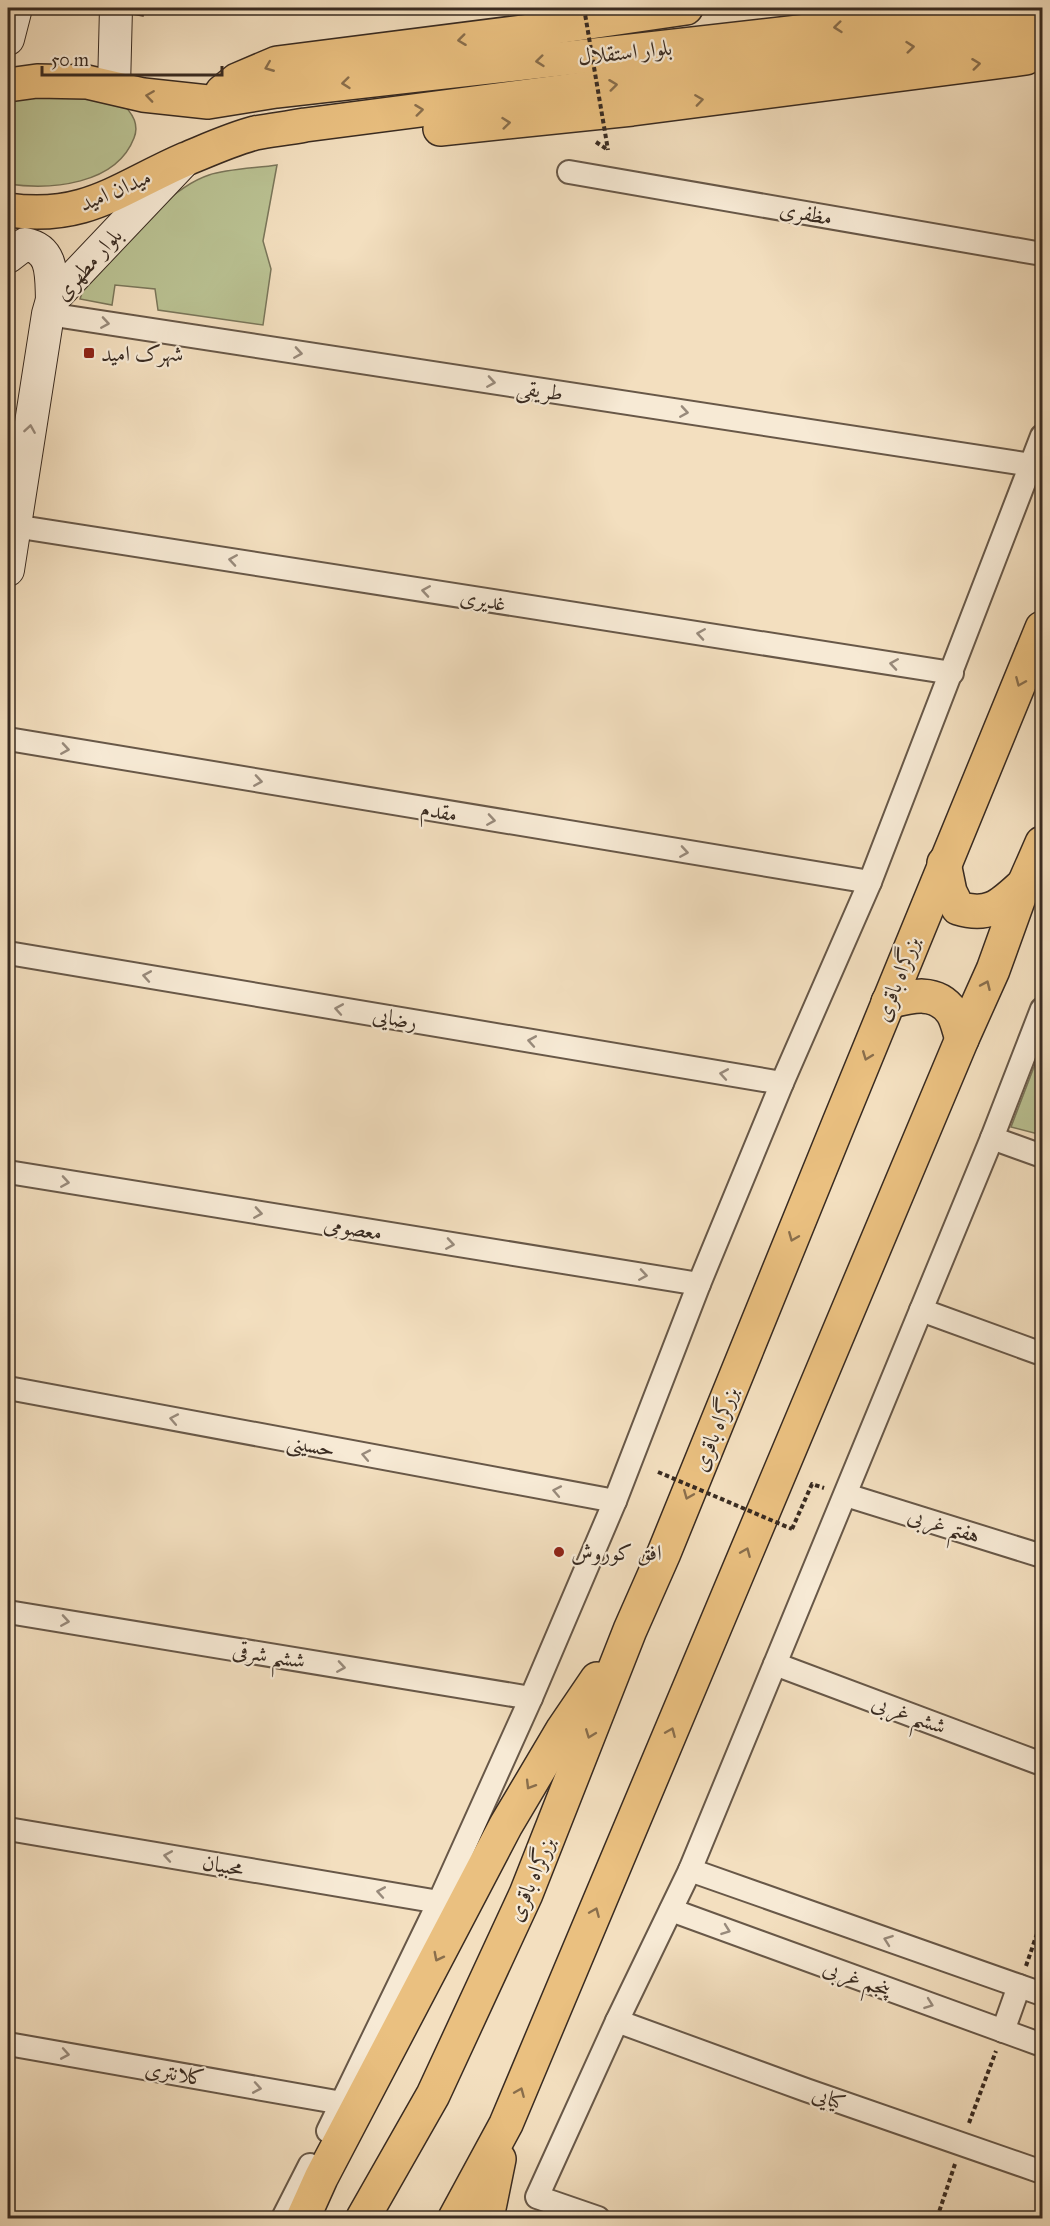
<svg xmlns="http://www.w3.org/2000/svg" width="1050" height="2226" viewBox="0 0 1050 2226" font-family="'IM FELL Great Primer',Amiri,serif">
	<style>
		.green { fill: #bac293; stroke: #7a765a; stroke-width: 1.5 }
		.building { fill: #d18279; stroke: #392b21; stroke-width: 1.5 }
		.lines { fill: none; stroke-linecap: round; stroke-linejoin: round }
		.minor-casing { stroke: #685848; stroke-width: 26 }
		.secondary-casing { stroke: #392b21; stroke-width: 34 }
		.primary-casing { stroke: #392b21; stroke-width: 36 }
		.trunk-casing { stroke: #392b21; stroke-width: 36 }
		.path { stroke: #392b21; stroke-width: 4; stroke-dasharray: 4.5 3; stroke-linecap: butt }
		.minor { stroke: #f7ead5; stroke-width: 22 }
		.secondary { stroke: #f7ead5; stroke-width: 32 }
		.primary { stroke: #eac080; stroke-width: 33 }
		.trunk { stroke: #eac080; stroke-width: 33 }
		.path-bridge { stroke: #392b21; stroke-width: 4; stroke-dasharray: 4.5 3; stroke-linecap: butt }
		.oneway { stroke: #896e4c }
		.oneway2 { stroke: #988a7b }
		.poi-dot { fill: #8f2418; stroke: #f7ead5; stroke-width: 2 }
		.labels { text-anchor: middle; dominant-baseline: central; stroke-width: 4.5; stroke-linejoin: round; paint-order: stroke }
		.street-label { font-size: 22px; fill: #392b21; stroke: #f7ead5 }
		.poi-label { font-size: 22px; fill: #392b21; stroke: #f7ead5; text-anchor: start }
	</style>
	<rect width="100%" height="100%" fill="#f3dfbf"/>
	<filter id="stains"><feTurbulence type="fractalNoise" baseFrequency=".00333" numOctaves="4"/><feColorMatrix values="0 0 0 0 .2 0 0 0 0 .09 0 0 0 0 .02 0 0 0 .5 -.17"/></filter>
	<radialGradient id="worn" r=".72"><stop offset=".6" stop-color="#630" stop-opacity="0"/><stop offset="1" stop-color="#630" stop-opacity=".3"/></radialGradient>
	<g class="green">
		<path d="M52,92L120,102C131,111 140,123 134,138C116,185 51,190 8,184V101Z"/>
		<path d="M277,165L263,241L271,269L263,325L158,310L155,289L115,285L112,305L80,299L85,284C117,251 166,189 209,175C227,169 258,168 277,165Z"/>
		<polygon points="1042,1046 1042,1135 1011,1127"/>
	</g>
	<polygon class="building" points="94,8 144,8 143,16"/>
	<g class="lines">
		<defs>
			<g id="minor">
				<polyline points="569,172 1042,254"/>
				<polyline points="48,314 1032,465"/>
				<polyline points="14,526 952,673"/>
				<polyline points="8,739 870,882"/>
				<polyline points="8,953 782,1083"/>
				<polyline points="992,1138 1042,1156"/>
				<polyline points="8,1172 699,1284"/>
				<polyline points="921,1310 1042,1354"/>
				<polyline points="8,1388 615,1501"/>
				<polyline points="846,1495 1042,1556"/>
				<polyline points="8,1612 531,1698"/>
				<polyline points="775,1664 1042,1764"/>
				<polyline points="8,1829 439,1902"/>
				<polyline points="690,1870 1042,1994"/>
				<polyline points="671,1910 1042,2045"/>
				<polyline points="617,2021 806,2090 1042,2172"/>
				<polyline points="1003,2031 1019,1986"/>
				<polyline points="8,2044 342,2103"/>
				<polyline points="328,2131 439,1902 531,1698 615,1501 699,1284 782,1083 870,882 1042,436"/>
				<polyline points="283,2218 310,2165"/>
				<polyline points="598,2218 537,2197 617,2021 690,1870 992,1138 1042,1009"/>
			</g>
			<g id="secondary">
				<polyline points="8,39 16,8"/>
				<polyline points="114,87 116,8"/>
				<path d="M8,257L25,244C54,249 51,276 52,300"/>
				<polyline points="8,570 48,314 52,300 183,162"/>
			</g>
			<g id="primary">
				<polyline points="8,85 37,81 87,82 143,95 208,102 276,91 878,23 1042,9"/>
				<polyline points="222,92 237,80 277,63 522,32 686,8"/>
				<polyline points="440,129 632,109 1026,58"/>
				<path d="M8,210C86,221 119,188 186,159C208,150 232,139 255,133C272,130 289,128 305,125L874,51L1042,34"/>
			</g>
			<g id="trunk">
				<path d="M944,863L950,892L958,908C990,918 1002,904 1024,884"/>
				<path d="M888,1002C911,996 936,989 952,1012C957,1019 959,1031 962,1039"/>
				<polyline points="303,2218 321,2178 506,1825 563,1729 597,1679"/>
				<path d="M363,2218L433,2095L526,1894L630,1630L664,1553C790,1245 914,935 1042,628"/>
				<polyline points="455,2218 506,2124 962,1039 993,970 1024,884 1042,843"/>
				<polyline points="487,2218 499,2159"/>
			</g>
		</defs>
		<use href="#minor" class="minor-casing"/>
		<use href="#secondary" class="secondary-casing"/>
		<use href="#primary" class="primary-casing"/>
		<use href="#trunk" class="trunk-casing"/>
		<g class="path">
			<polyline points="596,142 608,150"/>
			<polyline points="792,1529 812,1484 824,1488"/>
			<polyline points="1026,1966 1042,1919"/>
			<polyline points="969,2123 996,2051"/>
			<polyline points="937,2218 955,2164"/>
		</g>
		<use href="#minor" class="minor"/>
		<use href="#secondary" class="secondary"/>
		<use href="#primary" class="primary"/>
		<use href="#trunk" class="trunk"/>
		<g class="path-bridge">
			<polyline points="584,8 608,150"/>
			<polyline points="658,1472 792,1529"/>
		</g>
	</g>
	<defs><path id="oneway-chevron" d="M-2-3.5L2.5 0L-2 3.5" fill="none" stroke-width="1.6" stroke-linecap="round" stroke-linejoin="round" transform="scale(1.5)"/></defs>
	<g class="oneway">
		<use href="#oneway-chevron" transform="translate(838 27) rotate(174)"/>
		<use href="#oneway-chevron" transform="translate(462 40) rotate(173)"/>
		<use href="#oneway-chevron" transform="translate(910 47) rotate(-6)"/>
		<use href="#oneway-chevron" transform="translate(540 61) rotate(174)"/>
		<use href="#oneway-chevron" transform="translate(976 64) rotate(-7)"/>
		<use href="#oneway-chevron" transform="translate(269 67) rotate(158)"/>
		<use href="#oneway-chevron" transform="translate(346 83) rotate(174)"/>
		<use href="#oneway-chevron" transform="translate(613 85) rotate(-7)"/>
		<use href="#oneway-chevron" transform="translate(150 96) rotate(-172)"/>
		<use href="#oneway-chevron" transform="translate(699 100) rotate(-8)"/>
		<use href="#oneway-chevron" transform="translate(419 110) rotate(-7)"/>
		<use href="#oneway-chevron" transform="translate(506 123) rotate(-6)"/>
		<use href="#oneway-chevron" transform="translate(1020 682) rotate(113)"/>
		<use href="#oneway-chevron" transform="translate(986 985) rotate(-66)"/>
		<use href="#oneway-chevron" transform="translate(867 1056) rotate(111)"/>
		<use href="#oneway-chevron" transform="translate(793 1237) rotate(112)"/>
		<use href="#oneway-chevron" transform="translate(688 1495) rotate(112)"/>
		<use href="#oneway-chevron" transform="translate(746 1552) rotate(-67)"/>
		<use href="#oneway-chevron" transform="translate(671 1732) rotate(-67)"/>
		<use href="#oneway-chevron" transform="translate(590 1734) rotate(111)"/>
		<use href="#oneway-chevron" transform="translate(530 1785) rotate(121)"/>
		<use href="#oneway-chevron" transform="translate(595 1912) rotate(-67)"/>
		<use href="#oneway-chevron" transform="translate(438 1957) rotate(117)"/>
		<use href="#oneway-chevron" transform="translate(520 2092) rotate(-67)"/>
	</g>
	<g class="oneway2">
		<use href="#oneway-chevron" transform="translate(105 323) rotate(9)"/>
		<use href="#oneway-chevron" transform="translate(298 353) rotate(9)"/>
		<use href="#oneway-chevron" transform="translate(491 382) rotate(9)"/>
		<use href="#oneway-chevron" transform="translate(684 412) rotate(9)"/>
		<use href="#oneway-chevron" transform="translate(30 429) rotate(-81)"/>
		<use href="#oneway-chevron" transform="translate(233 560) rotate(-171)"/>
		<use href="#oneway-chevron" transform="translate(426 591) rotate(-171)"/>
		<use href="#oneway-chevron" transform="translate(701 634) rotate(-171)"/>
		<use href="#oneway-chevron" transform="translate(894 664) rotate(-171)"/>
		<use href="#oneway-chevron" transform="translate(65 749) rotate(9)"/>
		<use href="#oneway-chevron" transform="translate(258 781) rotate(9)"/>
		<use href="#oneway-chevron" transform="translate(491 820) rotate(9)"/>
		<use href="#oneway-chevron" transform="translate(684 852) rotate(9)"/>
		<use href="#oneway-chevron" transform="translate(147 976) rotate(-170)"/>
		<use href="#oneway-chevron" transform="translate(339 1009) rotate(-170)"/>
		<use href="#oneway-chevron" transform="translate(532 1041) rotate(-170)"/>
		<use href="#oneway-chevron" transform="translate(724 1074) rotate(-170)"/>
		<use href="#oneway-chevron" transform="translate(65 1182) rotate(9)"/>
		<use href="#oneway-chevron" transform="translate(258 1213) rotate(9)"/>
		<use href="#oneway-chevron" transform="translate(450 1244) rotate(9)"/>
		<use href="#oneway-chevron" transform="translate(643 1275) rotate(9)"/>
		<use href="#oneway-chevron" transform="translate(174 1419) rotate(-169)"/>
		<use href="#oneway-chevron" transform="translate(366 1455) rotate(-169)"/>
		<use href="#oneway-chevron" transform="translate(557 1491) rotate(-169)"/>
		<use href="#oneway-chevron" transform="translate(65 1621) rotate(9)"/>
		<use href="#oneway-chevron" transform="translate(341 1667) rotate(9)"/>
		<use href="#oneway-chevron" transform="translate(168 1856) rotate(-170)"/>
		<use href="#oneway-chevron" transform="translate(381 1892) rotate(-170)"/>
		<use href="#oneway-chevron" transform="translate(726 1930) rotate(20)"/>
		<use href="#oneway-chevron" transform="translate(888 1940) rotate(-160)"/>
		<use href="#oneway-chevron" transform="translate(929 2004) rotate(20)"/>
		<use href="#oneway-chevron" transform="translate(65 2054) rotate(10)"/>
		<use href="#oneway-chevron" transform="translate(257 2088) rotate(10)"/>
	</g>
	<g class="poi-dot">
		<rect x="83" y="347" width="12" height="12" rx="3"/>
		<circle cx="559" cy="1552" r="6"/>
	</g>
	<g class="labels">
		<g class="street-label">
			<text transform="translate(625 52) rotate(-6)">بلوار استقلال</text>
			<text transform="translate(115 190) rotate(-23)">میدان امید</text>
			<text transform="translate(806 213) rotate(10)">مظفری</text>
			<text transform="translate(88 264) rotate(-48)">بلوار مطهری</text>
			<text transform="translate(540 390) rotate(9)">طریقی</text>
			<text transform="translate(483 600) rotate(9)">غدیری</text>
			<text transform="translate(439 811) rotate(10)">مقدم</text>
			<text transform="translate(897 979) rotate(-69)">بزرگراه باقری</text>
			<text transform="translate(395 1018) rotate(10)">رضایی</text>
			<text transform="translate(353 1228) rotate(9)">معصومی</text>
			<text transform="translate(715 1429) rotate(-68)">بزرگراه باقری</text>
			<text transform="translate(311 1445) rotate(11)">حسینی</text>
			<text transform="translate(944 1525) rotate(17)">هفتم غربی</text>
			<text transform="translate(269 1655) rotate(9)">ششم شرقی</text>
			<text transform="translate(909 1714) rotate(20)">ششم غربی</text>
			<text transform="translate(223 1865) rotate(10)">محبیان</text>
			<text transform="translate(531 1879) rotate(-67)">بزرگراه باقری</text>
			<text transform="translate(857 1978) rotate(20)">پنجم غربی</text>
			<text transform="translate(175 2073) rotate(10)">کلانتری</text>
			<text transform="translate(829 2098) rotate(19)">کیایی</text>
		</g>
		<g class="poi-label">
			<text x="101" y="353">شهرک امید</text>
			<text x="571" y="1552">افق کوروش</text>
		</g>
	</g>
	<rect width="1050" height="2226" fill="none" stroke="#f3dfbf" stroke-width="30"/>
	<rect x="9" y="9" width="1032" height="2208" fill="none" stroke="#392b21" stroke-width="3"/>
	<rect x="15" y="15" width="1020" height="2196" fill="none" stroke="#392b21" stroke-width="1.5"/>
	<path d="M42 66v9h180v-9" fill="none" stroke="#392b21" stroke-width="3"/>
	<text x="51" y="66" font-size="18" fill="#392b21" stroke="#f7ead5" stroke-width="4.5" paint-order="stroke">50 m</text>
	<rect width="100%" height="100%" filter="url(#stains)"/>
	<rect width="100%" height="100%" fill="url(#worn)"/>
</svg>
